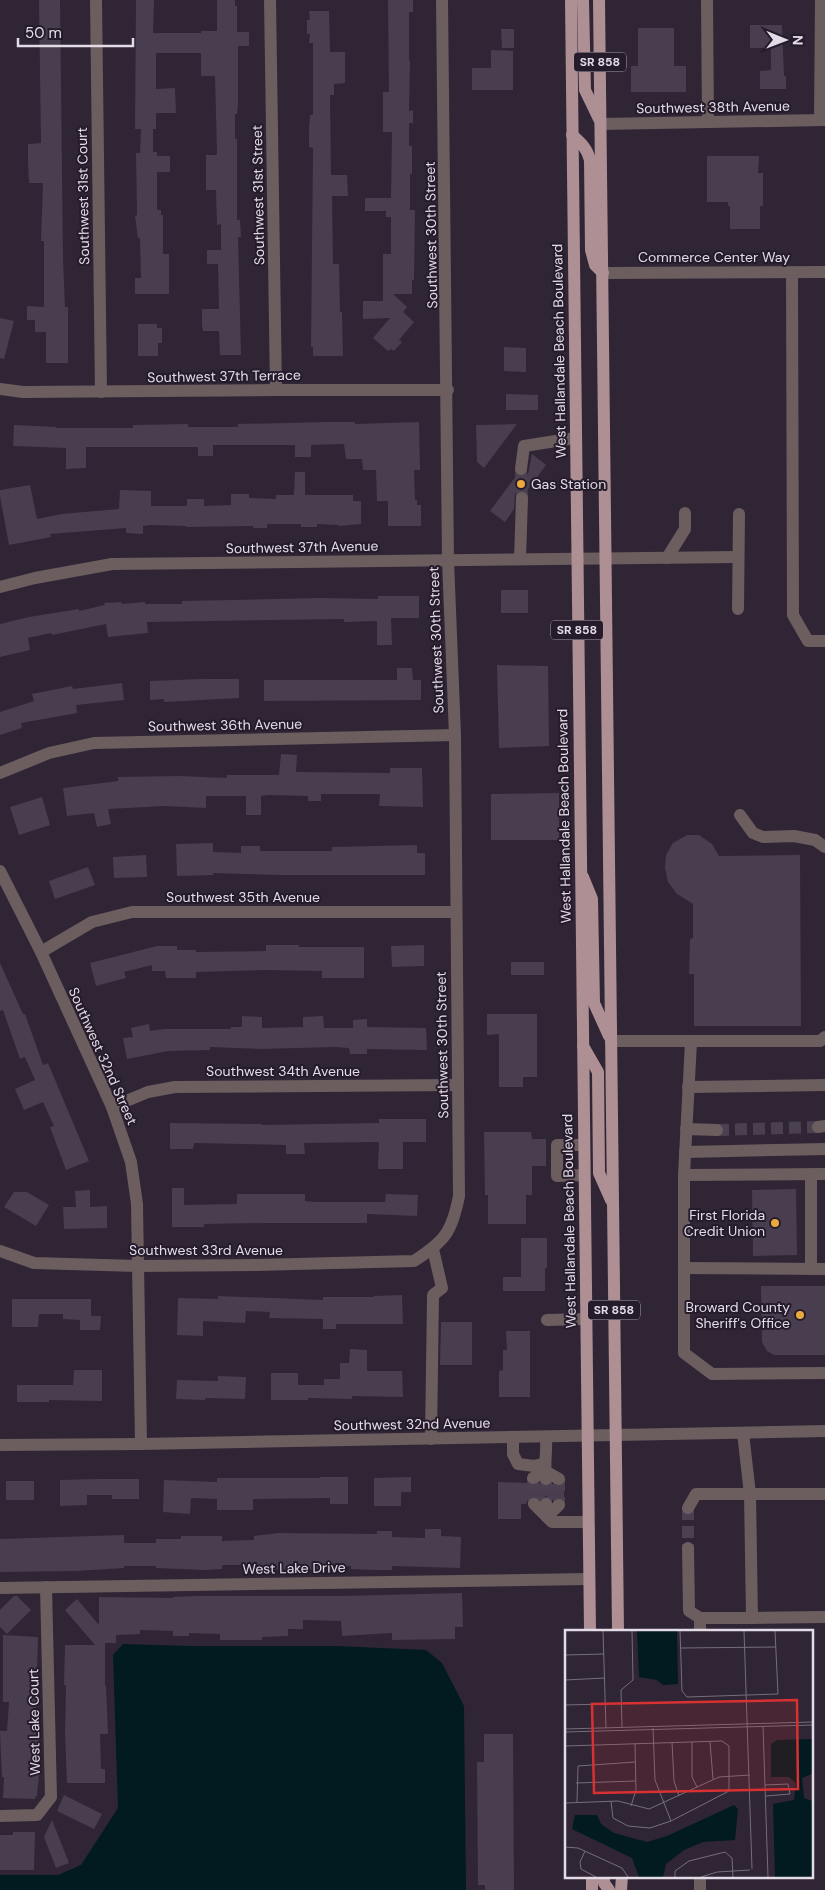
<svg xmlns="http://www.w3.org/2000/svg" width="825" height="1890" viewBox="0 0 825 1890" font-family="'DM Sans',sans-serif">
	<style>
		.water { fill: #011b21 }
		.building { fill: #493e50 }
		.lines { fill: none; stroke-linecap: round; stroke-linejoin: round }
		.minor-tunnel { stroke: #4a4050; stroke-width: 12; stroke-dasharray: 12 6; stroke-linecap: butt }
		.minor { stroke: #6c5d5f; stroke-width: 12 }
		.major { stroke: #ae8f93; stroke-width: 12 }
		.poi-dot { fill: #eca93b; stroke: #251b2b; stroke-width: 2 }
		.labels { text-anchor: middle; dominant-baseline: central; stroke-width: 4; stroke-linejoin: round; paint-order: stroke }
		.shield { fill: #251b2b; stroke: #aaa2af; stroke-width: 1 }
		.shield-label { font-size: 12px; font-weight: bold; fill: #e3dce7 }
		.street-label { font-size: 14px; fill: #e3dce7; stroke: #251b2b }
		.poi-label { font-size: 14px; fill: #e3dce7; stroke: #251b2b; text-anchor: end }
		.inset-road { fill: none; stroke: #776e7c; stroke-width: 1 }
		.view { fill: #d73132; fill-opacity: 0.15; stroke: #d73132; stroke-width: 2.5 }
		.inset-edge { fill: none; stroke: #e3dce7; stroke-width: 2.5 }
	</style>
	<rect width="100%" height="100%" fill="#2f2535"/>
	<polygon class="water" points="123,1644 189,1646 335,1646 426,1650 442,1663 464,1706 466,1890 0,1890 0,1875 58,1875 81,1865 118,1808 113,1655"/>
	<g class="building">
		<polygon points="39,0 60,0 63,258 65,307 68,307 68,363 46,363 46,332 35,332 35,320 27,320 27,306 44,307 44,241 41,241 43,183 29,183 28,161 28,144 41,143"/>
		<polygon points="136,0 154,0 153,33 201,33 201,31 217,31 217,0 235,0 235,6 237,6 237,32 249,32 249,46 238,46 238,104 237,114 235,114 235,139 237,139 237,220 240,220 241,237 238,237 241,355 220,355 219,331 203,331 202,325 202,309 219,309 218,264 207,264 207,250 221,250 221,224 217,225 216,190 206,190 206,155 216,155 217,153 215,76 201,76 201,53 156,53 156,89 175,88 176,113 156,113 156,129 153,129 153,152 157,152 157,156 170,156 170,172 157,172 157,210 161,210 161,215 163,215 163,254 169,254 169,294 135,294 135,278 141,278 140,238 138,238 135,216 137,215 136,153 140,153 141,129 135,129"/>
		<polygon points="388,0 413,0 413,12 409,12 409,61 410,61 409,111 413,110 413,123 409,123 409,146 412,146 412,174 410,174 410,210 415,210 414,280 412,280 412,294 393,294 407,307 403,312 414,322 399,340 402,342 394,351 391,349 388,351 373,338 390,318 363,319 363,301 383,301 383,254 391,254 391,217 386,217 386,211 365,211 365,198 391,198 392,132 383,132 383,92 389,92"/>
		<polygon points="309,11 329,11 330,52 345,52 345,83 334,84 334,95 330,95 331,175 347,175 348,196 332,196 333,264 339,264 340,312 342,312 343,356 313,356 313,347 311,347 313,148 309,147 309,130 310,115 313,115 313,43 309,43 310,34 307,34 307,20 310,20"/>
		<polygon points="750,25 782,25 784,76 786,76 786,89 760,89 760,71 771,70 771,48 750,48"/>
		<polygon points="638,28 674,28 674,66 686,66 686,92 631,92 631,66 638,66"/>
		<polygon points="501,29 514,29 514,48 502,48"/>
		<polygon points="491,50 513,51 513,90 472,90 472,68 491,68"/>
		<polygon points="707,156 759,156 758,173 763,173 763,206 760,206 760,229 730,229 730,206 728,206 728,202 707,202"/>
		<polygon points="0,318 14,321 4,359 0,358"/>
		<polygon points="138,324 157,324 157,328 162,328 162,343 158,343 158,356 138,356"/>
		<polygon points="504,347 526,348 526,372 504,371"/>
		<polygon points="506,394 538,395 538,410 506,410"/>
		<polygon points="329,422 355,422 355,424 419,422 420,470 414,470 415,500 417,500 417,505 421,505 421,526 388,526 388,501 377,501 376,470 363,470 362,459 346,459 344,444 311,445 311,457 295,457 295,445 213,445 213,456 198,456 198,447 86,447 86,468 66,469 66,448 13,446 14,425 56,427 56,428 133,428 133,425 188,424 188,427 238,427 238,424"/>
		<polygon points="517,424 484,468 477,462 476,425"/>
		<polygon points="532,454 546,465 527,491 522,490 515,493 514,509 505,522 490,511 516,476 524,477 528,474"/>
		<polygon points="295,472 305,472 305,495 353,495 353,501 361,501 361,524 339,526 339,525 317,524 317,527 301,527 301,524 267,524 267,528 253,528 253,526 186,527 186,526 150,525 143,526 143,534 126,533 126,528 50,534 51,537 9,545 0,496 0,490 30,485 37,519 61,514 119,509 120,490 151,491 151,506 187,506 187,499 204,499 204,506 231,505 231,494 249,494 249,498 276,499 276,495 294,495"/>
		<rect x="501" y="590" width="27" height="23"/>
		<polygon points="378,596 419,596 419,618 391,618 392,645 377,645 377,621 344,622 344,619 147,622 148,633 108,637 106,624 52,635 51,633 28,638 30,650 0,657 0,624 29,617 79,609 79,611 105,605 104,603 121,602 122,604 145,602 145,604 182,604 182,601 320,598 378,599"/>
		<polygon points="497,665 548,666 549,746 499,748"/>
		<polygon points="397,668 412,668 413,680 421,680 421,700 264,701 264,680 397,680"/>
		<polygon points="202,679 239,679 239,698 164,702 164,699 150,700 150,681"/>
		<polygon points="122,683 124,700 76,705 77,713 21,723 22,728 0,735 0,712 34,701 32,694 72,686 73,689"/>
		<polygon points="281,754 297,755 296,772 390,773 390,768 422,768 423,807 379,806 380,794 321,794 321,801 308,801 308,796 268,795 261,796 261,815 246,815 246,796 206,796 206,808 165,806 108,809 111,824 97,827 94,813 67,816 63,788 118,781 118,777 179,776 227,778 227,775 279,775"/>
		<polygon points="559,793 559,840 491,840 491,794"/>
		<polygon points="42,797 50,825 19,835 10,807"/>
		<polygon points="687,835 699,835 712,844 719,856 800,855 801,1026 694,1026 694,974 689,974 690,939 693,938 693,904 677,894 668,882 665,868 666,855 673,843"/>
		<polygon points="213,843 213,852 241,853 241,846 260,846 260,851 332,851 332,847 417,845 417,853 425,853 425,875 281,875 213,873 213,875 177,876 176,844"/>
		<polygon points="146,855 147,877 114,878 113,857"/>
		<polygon points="88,867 95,885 55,899 49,881"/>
		<polygon points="266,945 299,945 299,947 364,947 364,978 322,978 322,971 266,970 196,972 196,978 166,978 165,971 152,971 152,965 124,972 126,978 96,986 90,963 157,946 177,946 177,950 196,950 196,952 266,951"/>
		<polygon points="424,945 424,966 392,967 391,946"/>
		<rect x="511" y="962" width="33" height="13"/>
		<polygon points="0,963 23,1014 25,1014 43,1065 48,1063 89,1161 66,1170 50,1127 54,1126 43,1102 24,1110 15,1089 35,1080 25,1057 20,1059 3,1010 0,1011"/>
		<polygon points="487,1014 537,1014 537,1077 523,1077 523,1087 499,1087 499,1034 487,1035"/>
		<polygon points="242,1016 262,1017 262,1028 303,1027 303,1017 323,1016 324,1028 353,1028 353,1020 367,1019 367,1027 426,1028 427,1050 367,1049 367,1054 350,1054 349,1048 334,1047 261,1049 210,1047 210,1050 168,1051 127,1059 123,1038 133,1037 131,1028 149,1024 150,1031 164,1029 231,1029 231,1027 242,1027"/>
		<polygon points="379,1119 426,1119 426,1142 403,1142 403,1169 378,1169 379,1142 304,1143 305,1154 286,1154 286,1145 194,1143 193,1149 170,1149 170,1123 262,1124 262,1125 379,1123"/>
		<polygon points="484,1132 531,1132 532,1139 546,1139 546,1166 532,1166 532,1195 526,1195 526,1224 488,1224 488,1195 485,1195"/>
		<polygon points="172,1188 184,1188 184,1205 237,1204 237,1194 305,1194 305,1201 316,1202 385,1202 386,1194 418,1195 417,1216 367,1214 367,1223 263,1223 204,1224 204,1227 172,1227"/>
		<polygon points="796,1189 797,1255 753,1256 752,1190"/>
		<polygon points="90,1190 90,1207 107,1206 107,1228 64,1229 63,1207 76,1207 75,1191"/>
		<polygon points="14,1192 27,1192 49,1205 36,1226 4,1207"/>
		<polygon points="521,1238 547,1238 547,1268 545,1268 545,1291 503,1291 503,1277 521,1277"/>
		<polygon points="761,1286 825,1286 825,1355 774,1355 767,1351 762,1342"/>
		<polygon points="402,1295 403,1324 336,1324 336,1329 323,1329 323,1319 269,1318 270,1312 246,1311 245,1323 203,1321 203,1336 177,1335 178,1298 218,1299 218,1296 323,1300 323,1297 374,1297 374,1296"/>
		<polygon points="12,1299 91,1299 91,1316 101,1316 100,1330 80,1330 80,1320 63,1319 63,1314 39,1314 38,1327 12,1327"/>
		<polygon points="441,1322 472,1322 472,1365 440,1365"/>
		<polygon points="506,1331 530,1331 530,1397 499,1397 499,1371 503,1370 503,1350 507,1350"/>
		<polygon points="350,1349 367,1350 367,1371 402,1371 403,1397 352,1396 352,1399 308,1398 308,1400 271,1400 271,1373 298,1373 298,1385 324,1385 324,1379 340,1379 340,1363 349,1363"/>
		<polygon points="74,1370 102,1370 102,1401 49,1400 49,1402 17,1402 17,1385 73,1385"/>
		<polygon points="218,1376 246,1377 245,1399 205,1398 205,1400 176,1399 177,1380 218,1381"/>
		<polygon points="320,1477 348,1477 348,1504 330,1504 330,1498 253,1499 253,1510 217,1510 217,1499 191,1498 190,1514 163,1512 164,1480 217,1482 217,1478 320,1478"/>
		<polygon points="411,1477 411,1492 401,1492 401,1506 374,1506 374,1478"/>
		<polygon points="97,1479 139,1479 139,1499 112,1499 112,1495 87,1495 87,1505 60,1506 60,1480"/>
		<rect x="6" y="1481" width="28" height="19"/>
		<polygon points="498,1482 527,1483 533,1486 539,1484 546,1487 552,1484 559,1487 564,1486 564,1498 557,1497 553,1500 546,1496 540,1499 531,1496 528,1499 526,1504 521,1504 521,1519 498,1519"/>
		<polygon points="425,1529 441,1529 441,1536 461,1537 460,1568 392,1566 392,1570 377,1570 351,1569 351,1566 319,1566 319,1570 255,1569 255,1565 222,1565 222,1569 205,1570 156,1568 156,1566 124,1566 124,1568 75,1571 0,1572 0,1539 124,1535 124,1543 156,1543 156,1539 181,1539 181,1536 222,1536 222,1541 254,1540 254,1536 278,1533 377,1534 377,1531 392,1531 392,1537 425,1538"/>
		<polygon points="462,1593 463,1627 455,1627 455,1639 392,1640 392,1633 342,1636 341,1621 303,1620 303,1629 288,1629 288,1636 262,1637 262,1640 220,1640 220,1634 189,1633 189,1636 173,1636 173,1631 140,1630 140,1634 116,1635 116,1643 105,1643 105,1686 106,1686 108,1734 100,1734 101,1769 105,1769 105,1783 67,1783 65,1734 66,1685 64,1685 65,1645 95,1645 65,1610 77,1599 99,1625 99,1597 173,1598 173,1597 197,1596 341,1596"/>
		<polygon points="14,1596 17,1596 31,1610 7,1634 0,1627 0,1610"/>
		<polygon points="3,1635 38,1637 35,1732 39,1733 39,1774 37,1796 35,1797 35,1799 3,1798 4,1777 2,1777 0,1731 7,1731 9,1702 3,1702"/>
		<polygon points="484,1734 513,1734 514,1890 485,1890 485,1885 478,1885 477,1762 484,1762"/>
		<polygon points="64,1795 102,1814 94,1829 57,1811"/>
		<polygon points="52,1820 69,1863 56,1868 44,1837"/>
		<polygon points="13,1832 35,1832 34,1870 0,1870 0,1835 13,1835"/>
	</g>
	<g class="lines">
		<g class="minor-tunnel">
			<polyline points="521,469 522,498"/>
			<polyline points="717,1130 818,1127"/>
			<polyline points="533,1478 534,1504"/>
			<polyline points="546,1479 546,1504"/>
			<polyline points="559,1479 559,1505"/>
			<polyline points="688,1508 688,1548"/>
		</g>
		<g class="minor">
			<polyline points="96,0 101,392"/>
			<polyline points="270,0 276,390"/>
			<polyline points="707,0 708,122"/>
			<polyline points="820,120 821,0"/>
			<polyline points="601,124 825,120"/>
			<polyline points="792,272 793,615 808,641 825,641"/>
			<polyline points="603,273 825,272"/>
			<polyline points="0,389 23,392 276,390 448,390"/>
			<polyline points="521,469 524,446 575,438"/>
			<polyline points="667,558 685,529 685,513"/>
			<polyline points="520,559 522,498"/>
			<polyline points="0,587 35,578 112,564 738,557"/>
			<polyline points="738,609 739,514"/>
			<polyline points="0,773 49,753 94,743 455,735"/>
			<polyline points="740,815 753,833 763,837 794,836 815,840 825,847"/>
			<polyline points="0,871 41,952 112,1107 131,1162 137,1204 141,1444"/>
			<polyline points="41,952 92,922 132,912 456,912"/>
			<polyline points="611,1041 820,1041 825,1037"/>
			<polyline points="688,1087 825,1085"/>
			<polyline points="112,1107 148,1092 175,1087 457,1085"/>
			<polyline points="818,1127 825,1126"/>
			<polyline points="686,1129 717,1130"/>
			<polyline points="583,1145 557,1145 557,1176 584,1175"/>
			<polyline points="685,1152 825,1149"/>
			<polyline points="811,1174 811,1269"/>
			<polyline points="825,1174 684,1175 684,1353 712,1374 825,1373"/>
			<polyline points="684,1175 691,1042"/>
			<path d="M0,1251L34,1263L138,1266L256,1265L414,1261C445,1241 452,1232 459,1196L455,735L448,560L442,0"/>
			<polyline points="684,1268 825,1269"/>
			<polyline points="547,1320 586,1319"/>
			<polyline points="743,1433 750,1494 752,1618 825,1617"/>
			<polyline points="513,1437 513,1454 518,1464 534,1466 544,1464"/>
			<path d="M546,1437C547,1451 544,1464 546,1479"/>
			<polyline points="431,1439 433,1295 442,1288 433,1249"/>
			<polyline points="0,1445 141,1444 825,1431"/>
			<polyline points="545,1471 559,1479"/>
			<polyline points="533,1478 545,1471"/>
			<polyline points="534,1504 547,1517 559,1505"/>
			<polyline points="546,1504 547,1517 552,1522 588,1522"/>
			<polyline points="688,1508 696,1494 825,1494"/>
			<polyline points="688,1548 689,1611 700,1618 752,1618"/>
			<polyline points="0,1588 589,1579"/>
			<polyline points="700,1631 700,1618"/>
			<polyline points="0,1816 37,1815 51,1797 46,1587"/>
			<polyline points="700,1876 700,1890"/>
		</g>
		<g class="major">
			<polyline points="571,0 590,1631"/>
			<polyline points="583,0 585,90 599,119"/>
			<polyline points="599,0 618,1631"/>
			<path d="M572,135C581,143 587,148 590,160L591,250L595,265L603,273"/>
			<polyline points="583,877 592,899 594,1003 609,1036"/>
			<polyline points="583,1046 598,1072 599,1173 611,1200"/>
			<polyline points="592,1876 592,1890"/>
			<polyline points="604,1876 604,1883 609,1890"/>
			<polyline points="621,1890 622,1876"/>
		</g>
	</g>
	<g class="poi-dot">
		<circle cx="521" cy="484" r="5"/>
		<circle cx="775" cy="1223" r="5"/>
		<circle cx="800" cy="1315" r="5"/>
	</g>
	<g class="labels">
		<g class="shield">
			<rect x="574" y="52.5" width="52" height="19" rx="4"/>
			<rect x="551" y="620.5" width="52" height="19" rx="4"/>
			<rect x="588" y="1300.5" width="52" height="19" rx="4"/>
		</g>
		<g class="shield-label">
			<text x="600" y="62">SR 858</text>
			<text x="577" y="630">SR 858</text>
			<text x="614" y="1310">SR 858</text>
		</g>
		<g class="street-label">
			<text transform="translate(713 107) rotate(-1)">Southwest 38th Avenue</text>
			<text transform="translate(258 195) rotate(-91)">Southwest 31st Street</text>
			<text transform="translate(83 196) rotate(-91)">Southwest 31st Court</text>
			<text transform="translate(431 235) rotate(-91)">Southwest 30th Street</text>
			<text x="714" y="257">Commerce Center Way</text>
			<text transform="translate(559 351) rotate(-91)">West Hallandale Beach Boulevard</text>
			<text transform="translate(224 376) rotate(-1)">Southwest 37th Terrace</text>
			<text transform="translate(302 547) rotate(-1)">Southwest 37th Avenue</text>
			<text transform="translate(436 640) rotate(-92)">Southwest 30th Street</text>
			<text transform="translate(225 725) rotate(-1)">Southwest 36th Avenue</text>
			<text transform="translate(564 816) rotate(-91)">West Hallandale Beach Boulevard</text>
			<text x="243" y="897">Southwest 35th Avenue</text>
			<text transform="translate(442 1045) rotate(-91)">Southwest 30th Street</text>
			<text transform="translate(103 1056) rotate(66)">Southwest 32nd Street</text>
			<text x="283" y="1071">Southwest 34th Avenue</text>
			<text transform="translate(569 1221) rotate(-91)">West Hallandale Beach Boulevard</text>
			<text x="206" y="1250">Southwest 33rd Avenue</text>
			<text transform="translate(412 1424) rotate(-1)">Southwest 32nd Avenue</text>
			<text transform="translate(294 1568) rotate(-1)">West Lake Drive</text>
			<text transform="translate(34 1722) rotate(-91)">West Lake Court</text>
		</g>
		<g class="poi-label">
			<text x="531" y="484" text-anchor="start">Gas Station</text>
			<text x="765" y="1215">First Florida<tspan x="765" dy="16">Credit Union</tspan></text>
			<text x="790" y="1307">Broward County<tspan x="790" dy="16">Sheriff's Office</tspan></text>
		</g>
	</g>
	<g transform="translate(565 1630)">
		<rect width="248" height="248" fill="#2f2535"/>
		<path d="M72,1H112L113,54L98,55L92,50L74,47ZM247,109V144L237,148L239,168L247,171V247H210L208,174L229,170L231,153L224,147H206V114L212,110ZM169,175L173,179L170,210L138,212L119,220L101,234L98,247H74L67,228L7,199L10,185H32L36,194L49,203L82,212L102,206Z" fill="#011b21"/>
		<path class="inset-road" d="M38,1L41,98M115,1L117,61L122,67L213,64L210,1M179,1L187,239M116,18L211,17M0,25L39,24M0,50L40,48M0,75L40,74M198,96L203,247M57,97L56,60L68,50L67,1M88,98L90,150L106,191M0,99L248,92M0,102L248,95M107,112L109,151L114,166M127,112V147L132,157M145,112L148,149M0,116L157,111L164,116V161L106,191L85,198L63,196L48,188L46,171M11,153L71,151M200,155L223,154L225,164L201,166M12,172L13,136L70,132M0,173L53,171L84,179L154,147L185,145M66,176L71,160L70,114M0,217L13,218L57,238L63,247M20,221L15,232L16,239L31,247M110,247V241L124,231L160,222L167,228L168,247M136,247L152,242L185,240"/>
		<path class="view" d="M232,70L233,159L29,163L27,74Z"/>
		<rect width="248" height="248" class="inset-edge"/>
	</g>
	<g transform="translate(785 40) rotate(91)" stroke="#251b2b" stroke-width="4" paint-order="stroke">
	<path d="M0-4L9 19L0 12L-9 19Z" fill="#e3dce7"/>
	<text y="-8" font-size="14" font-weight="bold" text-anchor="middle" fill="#e3dce7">N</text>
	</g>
	<path d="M18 38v8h115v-8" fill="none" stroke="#e3dce7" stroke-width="2.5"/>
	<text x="25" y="38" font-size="15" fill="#e3dce7" stroke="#251b2b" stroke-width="4" paint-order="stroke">50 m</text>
</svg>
